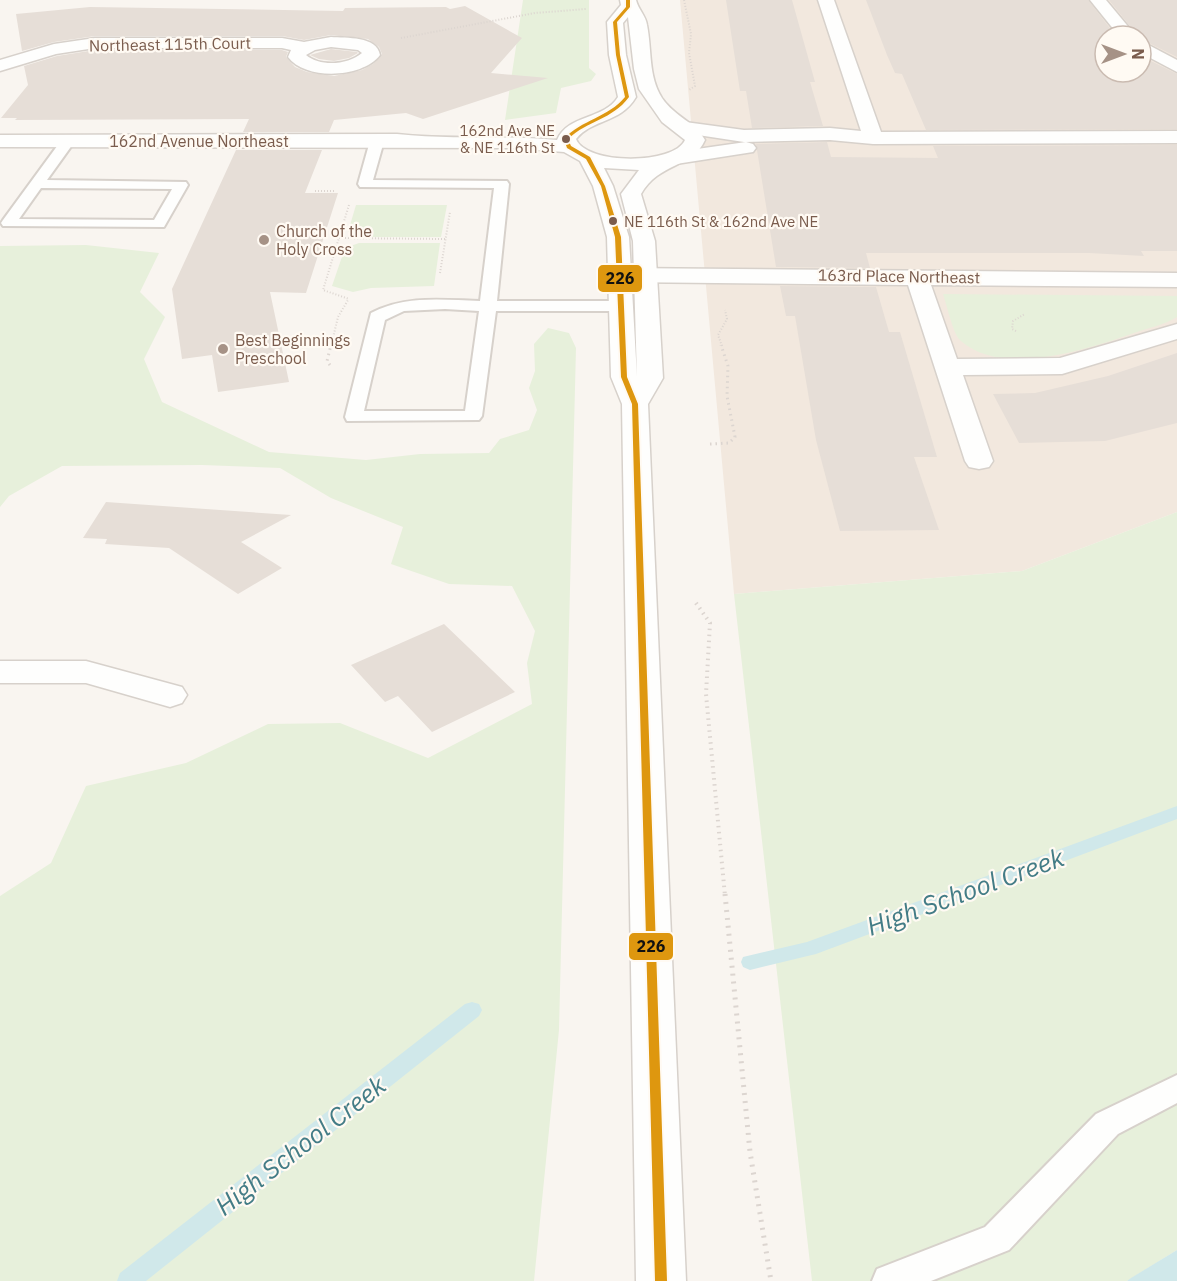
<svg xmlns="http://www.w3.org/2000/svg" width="1177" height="1281" viewBox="0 0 1177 1281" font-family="'IBM Plex Sans',sans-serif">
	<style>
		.residential { fill: #f2e8de; fill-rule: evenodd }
		.green { fill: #e7f0db }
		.water { fill: #d0e8ea }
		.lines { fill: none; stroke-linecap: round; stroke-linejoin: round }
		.stream { fill: #d0e8ea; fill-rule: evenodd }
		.building { fill: #e6ded7 }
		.service-casing { stroke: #d7d1cb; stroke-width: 4 }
		.minor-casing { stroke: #d7d1cb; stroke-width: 3 }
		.tertiary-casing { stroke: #d7d1cb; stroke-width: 3 }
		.path-far3 { stroke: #dcd5d0; stroke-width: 2; stroke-dasharray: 1 2; stroke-linecap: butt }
		.path-far2 { stroke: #dcd5d0; stroke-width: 3; stroke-dasharray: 1.5 4; stroke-linecap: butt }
		.path-far1 { stroke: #dcd5d0; stroke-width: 4; stroke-dasharray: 1.5 4.5; stroke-linecap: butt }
		.path { stroke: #dcd5d0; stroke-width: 5; stroke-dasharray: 2 6; stroke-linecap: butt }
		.service { fill: #fefefd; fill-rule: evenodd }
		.minor { fill: #fefefd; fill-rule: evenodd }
		.tertiary { fill: #fefefd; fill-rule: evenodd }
		.bus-1-casing { stroke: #fffaf3; stroke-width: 4 }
		.bus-1 { fill: #de970f; fill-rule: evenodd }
		.bus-dot { fill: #7a5c4d; stroke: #fffaf3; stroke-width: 2 }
		.poi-dot { fill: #a69286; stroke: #fffaf3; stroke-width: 2 }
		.labels { text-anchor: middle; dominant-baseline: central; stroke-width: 4.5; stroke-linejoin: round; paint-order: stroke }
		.far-bus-label { font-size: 15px; fill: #7a5c4d; stroke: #fffaf3; text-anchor: end }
		.far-street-label { font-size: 16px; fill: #7a5c4d; stroke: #fffaf3 }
		.far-poi-label { font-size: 16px; fill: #7a5c4d; stroke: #fffaf3; text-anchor: start }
		.near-water-label { font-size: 26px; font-style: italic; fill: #437c86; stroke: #fffaf3 }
		.line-badge { stroke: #fffaf3; stroke-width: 2 }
		.pale-badge-label { font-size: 16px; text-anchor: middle; font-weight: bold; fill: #111 }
	</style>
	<rect width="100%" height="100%" fill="#f9f5f0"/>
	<path class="residential" d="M680,0H1177V512L1022,571L734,594ZM1105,36H1141V72H1105Z"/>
	<g class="green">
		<polygon points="523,0 589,0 589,68 596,74 591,81 561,88 556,113 505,120"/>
		<polygon points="356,205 447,205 441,237 361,237 348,232"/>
		<polygon points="359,243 440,243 434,286 371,288 353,292 332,286 345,248"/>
		<polygon points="86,245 159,253 140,292 165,317 144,359 162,402 269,452 366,460 420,454 489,453 500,439 529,430 537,410 529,388 535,371 534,344 548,328 569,333 576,348 559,1030 534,1281 0,1281 0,896 51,863 86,786 186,763 268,724 340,723 428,758 532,704 527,663 535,631 512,586 449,584 391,564 403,527 331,498 280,468 202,465 62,466 9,496 0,507 0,246"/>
		<path d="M943,294L1177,296V317C1164,325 1148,328 1134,333C1088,349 1003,378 961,341C953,335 947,305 943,294Z"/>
		<polygon points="1177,512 1177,1250 1127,1281 812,1281 734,594 1022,571"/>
	</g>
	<polygon class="water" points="1177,1250 1177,1281 1127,1281 1131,1278"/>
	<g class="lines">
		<g class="stream">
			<polygon points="1177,806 1177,819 816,954 750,970 743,967 741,962 743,957 807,942"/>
			<polygon points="472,1002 479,1004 482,1010 479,1016 146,1281 117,1281 120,1273 465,1004"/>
		</g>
	</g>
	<g class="building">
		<polygon points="726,0 792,0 815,82 810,82 823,126 752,128 746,91 740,91"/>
		<polygon points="866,0 1088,0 1116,36 1105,36 1105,72 1141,72 1141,56 1177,74 1177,129 926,130 902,74 895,73 887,55"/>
		<polygon points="1109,0 1177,0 1177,57 1141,39 1141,36 1138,36"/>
		<polygon points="465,6 522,38 491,73 548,78 423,119 406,113 334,120 329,132 243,132 249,119 15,120 17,118 1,118 28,85 24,66 57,56 95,50 282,50 288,52 286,57 295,67 307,72 334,76 362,70 373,64 382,54 379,47 368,39 331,35 304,40 282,36 95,36 54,42 22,51 16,14 90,7 343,11 345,8 446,7 450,9"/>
		<polygon points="331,49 357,52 358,53 349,58 334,61 319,59 310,55"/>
		<polygon points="827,142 831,157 938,158 933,146 1177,145 1177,251 1141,251 1144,256 1089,253 866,253 870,268 776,267 756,144"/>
		<polygon points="236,150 322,150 305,193 338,193 306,293 270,292 289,382 218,392 212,355 182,359 172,289"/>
		<polygon points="780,286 876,287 889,332 900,332 937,457 914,457 939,530 840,531 816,440 795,316 786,316"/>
		<polygon points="1177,353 1177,423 1105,441 1019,443 993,394 1035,393 1108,376"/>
		<polygon points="106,502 291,515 241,542 282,568 238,594 169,548 105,544 107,539 83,538"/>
		<polygon points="444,624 515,692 432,732 398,696 385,702 351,665"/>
	</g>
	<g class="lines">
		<defs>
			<g id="service">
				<path d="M68,137L75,141L47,180L186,182L188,185L164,227L3,226L1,223L3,220L63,138ZM41,188L172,189L154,220L19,219Z"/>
				<path d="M377,137L384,141L373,180L507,181L509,184L497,301H622L630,306L622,311H496L482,416L479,420L347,421L345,417L371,313C406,295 442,300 480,301L494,188L360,187L358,184L370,141ZM445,309L479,311L465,411H364L385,320L404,311Z"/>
				<polygon points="1177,1075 1177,1103 1118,1134 1009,1250 931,1281 872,1281 877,1269 985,1227 1096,1114"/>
			</g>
			<g id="minor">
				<polygon points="818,0 834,0 881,132 1177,131 1177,143 873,144 830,140 744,142 678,132 675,128 678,124 685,122 744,130 830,128 861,131"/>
				<polygon points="1090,0 1106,0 1136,36 1119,36"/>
				<path d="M331,37C346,38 377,36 380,55C363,78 306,81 288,57L291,50L282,48H95L56,54L0,71V60L54,44L95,38H282L304,42ZM331,47L358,50L362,53C348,65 320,67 306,55L315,50Z"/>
				<polygon points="1141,41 1177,60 1177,72 1141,53"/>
				<polygon points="746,142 753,144 756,148 753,152 676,164 669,162 666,158 669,154 676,152"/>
				<polygon points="621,268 1177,273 1177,287 931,285 957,359 1060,358 1177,324 1177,339 1062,374 963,375 993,461 989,467 979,469 969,467 965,461 908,285 621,282 613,280 609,275 613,270"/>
				<polygon points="0,661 86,661 182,687 187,695 182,703 170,707 86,683 0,683"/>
			</g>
			<path id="tertiary" d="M620,0H636C638,9 646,16 647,25C652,50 648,76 662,98C675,117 695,122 705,140C693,168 659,162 641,194L655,241L663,378L648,404L686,1281H636L622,404L611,377L607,237L593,186L580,161L564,152L513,148L0,147V135L397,134C450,140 503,135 557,140C568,114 604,120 618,97L609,55L607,22L621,5ZM628,17L634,69L639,89L662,122L685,140C674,165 586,165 576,139C593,118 620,124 636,97L626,55L623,23ZM604,168L639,170L621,194L633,241L637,377L629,237L613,186Z"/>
		</defs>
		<use href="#service" class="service-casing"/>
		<use href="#minor" class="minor-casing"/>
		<use href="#tertiary" class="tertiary-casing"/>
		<g class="path-far3">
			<polyline points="684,0 691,34 689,53 695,86 689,90"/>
			<polyline points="401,38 535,13 586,9"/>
			<polyline points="315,191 335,191"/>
			<polyline points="349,205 323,290 349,299"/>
			<polyline points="339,238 445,239"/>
			<polyline points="440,273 450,212"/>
			<polyline points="1016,331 1012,329 1013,321 1025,314"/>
			<polyline points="331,346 338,317 348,300"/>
			<polyline points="722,346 718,335 727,319 725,310"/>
		</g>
		<g class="path-far2">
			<polyline points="330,365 327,361 331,345"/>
			<polyline points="710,444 729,443 735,437 727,396 728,366 721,345"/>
		</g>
		<polyline class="path-far1" points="696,603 710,623 706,694 725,896"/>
		<polyline class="path" points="725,894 750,1152 771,1281"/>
		<use href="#service" class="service"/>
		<use href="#minor" class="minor"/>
		<use href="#tertiary" class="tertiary"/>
		<defs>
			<path id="bus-1" d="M626,0H630V7L617,22L620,55L629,97C612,120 588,120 568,139L571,146L590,157L605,186L621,237L627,377L638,404L667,1281H655L632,404L621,377L615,237L601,186L586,159L567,148L564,139C581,120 609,117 625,97L616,55L613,22L626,7Z"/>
		</defs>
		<use href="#bus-1" class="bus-1-casing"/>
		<use href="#bus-1" class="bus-1"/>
	</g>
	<g class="bus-dot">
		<circle cx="566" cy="139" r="5"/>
		<circle cx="613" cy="221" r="5"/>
	</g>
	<g class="poi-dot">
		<circle cx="264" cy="240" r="6"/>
		<circle cx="223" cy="349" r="6"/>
	</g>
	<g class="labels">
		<g class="far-bus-label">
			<text x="555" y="130">162nd Ave NE<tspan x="555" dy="17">&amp; NE 116th St</tspan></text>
			<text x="624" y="221" text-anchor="start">NE 116th St &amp; 162nd Ave NE</text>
		</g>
		<g class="far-street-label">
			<text transform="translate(170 44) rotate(-1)">Northeast 115th Court</text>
			<text x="199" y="141">162nd Avenue Northeast</text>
			<text transform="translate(899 276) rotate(1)">163rd Place Northeast</text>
		</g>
		<g class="far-poi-label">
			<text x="276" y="231">Church of the<tspan x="276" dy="18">Holy Cross</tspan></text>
			<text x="235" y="340">Best Beginnings<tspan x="235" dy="18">Preschool</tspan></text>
		</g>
		<g class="near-water-label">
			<text transform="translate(965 891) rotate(-20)">High School Creek</text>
			<text transform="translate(300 1145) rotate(-38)">High School Creek</text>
		</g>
	</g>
	<g class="line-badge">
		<rect x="597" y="264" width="46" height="29" rx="6" fill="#de970f"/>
		<rect x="628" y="932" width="46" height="29" rx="6" fill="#de970f"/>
	</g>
	<g class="pale-badge-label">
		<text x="620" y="284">226</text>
		<text x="651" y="952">226</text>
	</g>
	<g transform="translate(1123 54) rotate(90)"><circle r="28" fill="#fffaf3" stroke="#cabbb1" stroke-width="1.5"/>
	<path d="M0-4.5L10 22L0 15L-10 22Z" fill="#a69286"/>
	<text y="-9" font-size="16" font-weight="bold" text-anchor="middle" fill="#7a5c4d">N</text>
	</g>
</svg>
